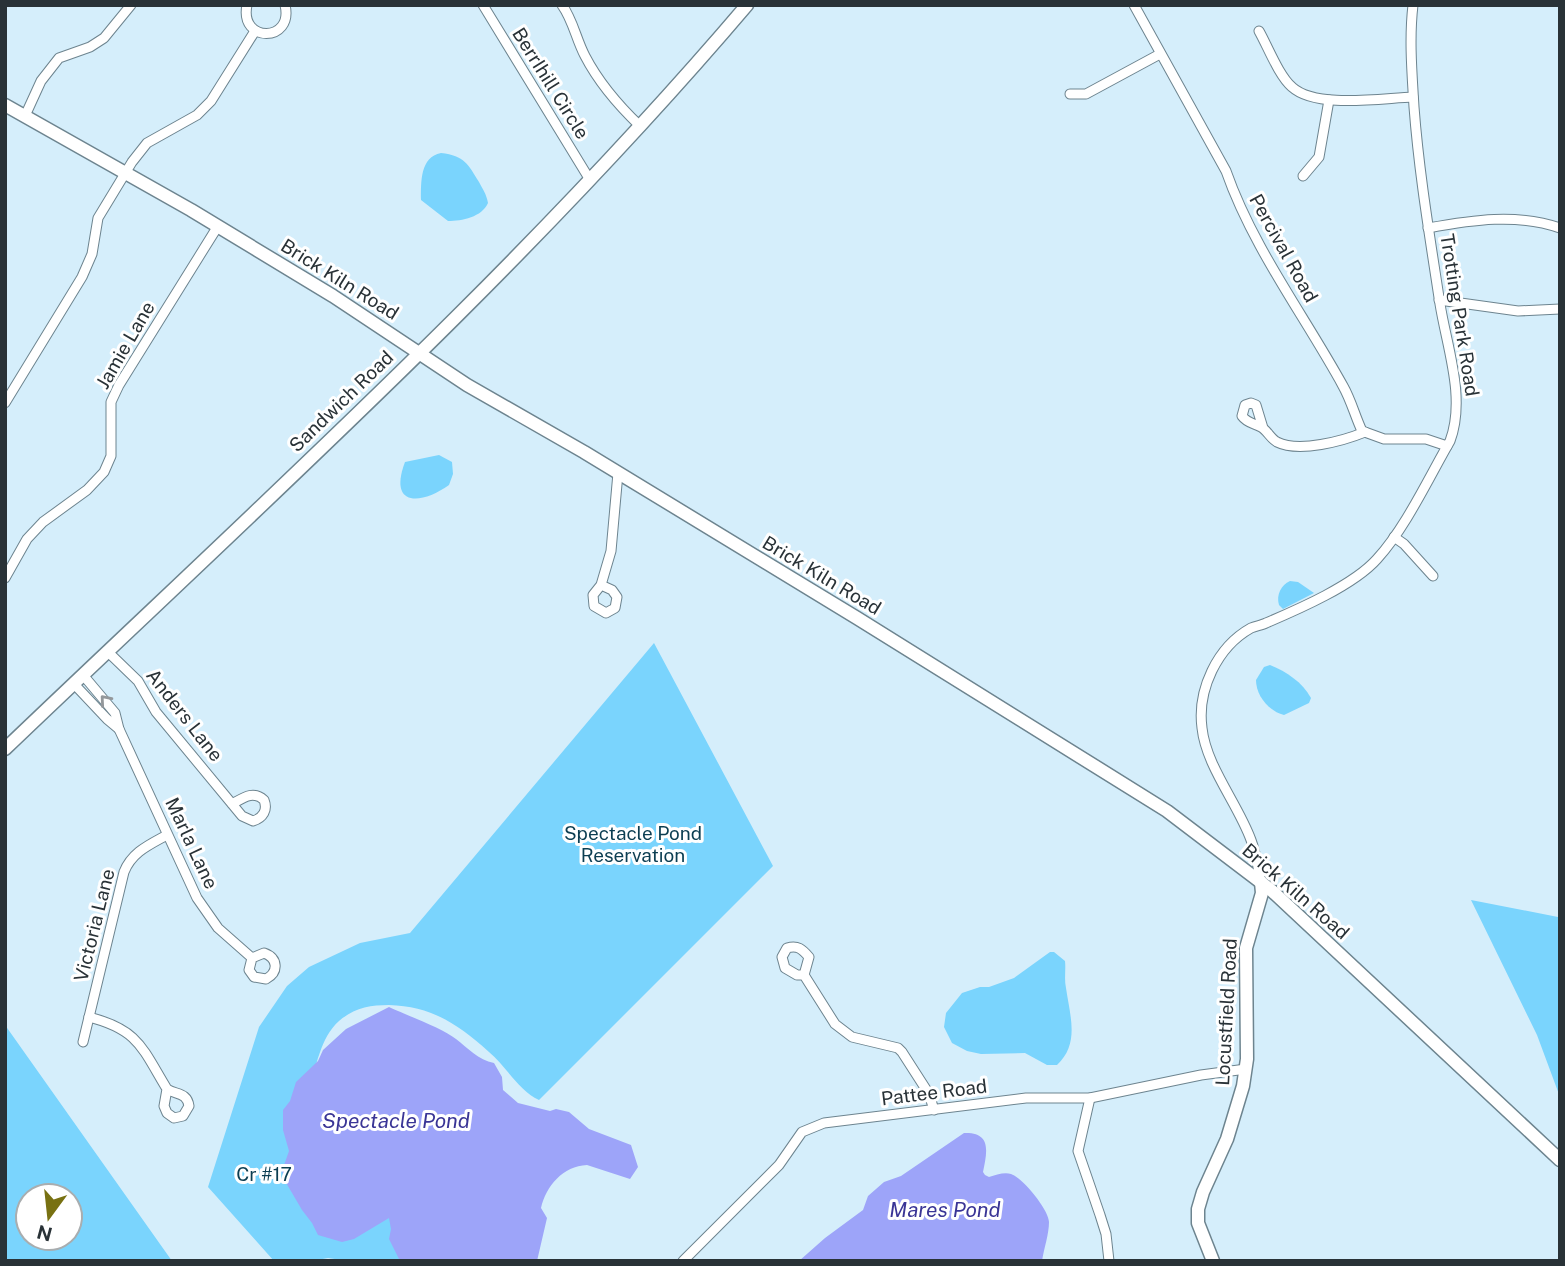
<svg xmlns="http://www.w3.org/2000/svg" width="1565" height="1266" viewBox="0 0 1565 1266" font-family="'Public Sans',sans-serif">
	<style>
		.green { fill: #7ad4fd; fill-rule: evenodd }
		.water { fill: #9da4f9 }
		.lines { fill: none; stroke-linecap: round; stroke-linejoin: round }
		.street-casing { stroke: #6d848f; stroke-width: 11 }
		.secondary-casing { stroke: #6d848f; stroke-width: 15 }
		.street { stroke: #fff; stroke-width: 9 }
		.secondary { stroke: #fff; stroke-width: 12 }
		.oneway { stroke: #94989b }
		.labels { text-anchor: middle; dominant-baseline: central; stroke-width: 6; stroke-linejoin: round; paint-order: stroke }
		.street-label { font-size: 19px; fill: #293237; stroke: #fff }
		.park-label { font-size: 19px; fill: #0c3e52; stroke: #fff }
		.water-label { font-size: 21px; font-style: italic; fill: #3a3596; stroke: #fff }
	</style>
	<rect width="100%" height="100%" fill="#d5eefb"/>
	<g class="green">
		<path d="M441,153C465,156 468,164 479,182C483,190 486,193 488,203C482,217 462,221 448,221L421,200C421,182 420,157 441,153Z"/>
		<path d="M439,455L452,462L453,474L449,485C421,505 388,507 405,462Z"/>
		<path d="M1290,581L1298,582L1314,593L1283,609L1279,605C1276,595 1281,585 1290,581Z"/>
		<path d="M654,643L773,866L539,1100C519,1091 506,1066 489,1052C458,1024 431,1006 389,1005C370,1005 354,1008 339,1021C320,1038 316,1068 309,1090L398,1206L416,1261H348L328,1258L312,1261H274L208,1187L259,1027L287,986L309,967L360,943L410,933Z"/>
		<path d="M1270,665C1287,672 1302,682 1311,698L1309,703L1284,715C1268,711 1256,695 1256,680L1264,667Z"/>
		<polygon points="1471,900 1558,917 1560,1097 1537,1035"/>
		<path d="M1050,952H1054L1065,961C1066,970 1064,979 1066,988C1070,1016 1080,1044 1057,1065H1047L1025,1053L981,1054L967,1051L952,1043L944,1027L946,1013L962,993L980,987H989L1014,978Z"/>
		<path d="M5,1025L172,1261H5ZM28,1196H70V1238H28Z"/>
	</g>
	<g class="water">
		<path d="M389,1007C406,1015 442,1028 456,1039C468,1048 478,1060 494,1063L502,1077L503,1090L518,1103L550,1111L556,1109L569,1112L589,1129L631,1145L638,1167L630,1179L587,1165C563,1166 546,1186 541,1208L547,1218L537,1261H400L389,1239L391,1229L389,1218L354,1239L342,1242L318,1235L312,1223L302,1210L285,1181L282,1171L289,1151L283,1130V1110L290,1101L296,1082L318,1061L323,1050L346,1029Z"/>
		<path d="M964,1133C992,1132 987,1152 983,1172L985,1175L989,1177C996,1175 1004,1172 1011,1174C1023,1178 1049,1210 1049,1222C1049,1234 1044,1248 1042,1261H799L825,1238L863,1210L868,1196L884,1182L901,1176Z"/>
	</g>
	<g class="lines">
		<defs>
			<g id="street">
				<path d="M247,5C239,43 294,43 285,5"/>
				<polyline points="483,5 590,180"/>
				<path d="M562,5C573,20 576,39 585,56C599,83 618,105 640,126"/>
				<path d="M1134,5L1226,171C1253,248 1304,315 1343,386C1351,400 1355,416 1362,431L1384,439H1426L1447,446"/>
				<path d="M1259,31C1268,47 1279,76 1292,87C1316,109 1382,98 1413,97"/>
				<polyline points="1070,94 1086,94 1160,54"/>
				<polyline points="25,116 41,81 59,58 90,47 104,38 131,5"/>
				<polyline points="1303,176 1319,157 1329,100"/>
				<path d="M1428,228C1472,220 1517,213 1560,228"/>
				<polyline points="1439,300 1518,311 1560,309"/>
				<polyline points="5,403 82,277 92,254 98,218 132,162 147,143 197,115 211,101 255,31"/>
				<path d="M1263,428L1256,405L1251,403L1245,405L1242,416C1247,423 1253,423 1261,427C1267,430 1270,438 1277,442C1299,453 1343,441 1365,432"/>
				<polyline points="1394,537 1404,544 1433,576"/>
				<polyline points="5,578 27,539 43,522 87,490 104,472 111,456 111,402 119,385 218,226"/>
				<polyline points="601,585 612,590 617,597 615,608 606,613 594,606 593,595 601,585 611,551 618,473"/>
				<path d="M107,651L138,681L156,712L242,816L253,821C263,818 268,810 264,800C253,790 243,798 232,804"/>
				<path d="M83,675L115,713L119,729L197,898L218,928L252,958L249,970L254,977L266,979C279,972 278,958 264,953L252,958"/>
				<polyline points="74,684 107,719 119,729"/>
				<path d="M1261,882C1258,868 1256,853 1251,840C1238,804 1206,766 1202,728C1197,690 1217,647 1251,628C1256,626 1262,625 1266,623C1299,609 1354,585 1377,559C1406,527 1428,479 1450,441C1466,398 1447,348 1440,304C1430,238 1419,173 1414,107C1412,73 1409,39 1413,5"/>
				<path d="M804,975L809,957C802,949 798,945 787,948L782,957L785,968L797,975H804L835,1024L852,1037L898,1048L902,1052L929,1094L934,1110"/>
				<path d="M89,1017C139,1030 142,1048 167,1089L164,1106L167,1113L174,1118L183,1116L189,1106C187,1092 176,1095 167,1089"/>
				<path d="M83,1042L124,872C132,852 149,845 167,835"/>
				<polyline points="1090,1098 1078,1151 1100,1215 1106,1234 1109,1261"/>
				<polyline points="683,1261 779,1165 802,1132 824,1123 1026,1098 1090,1098 1201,1075 1246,1069"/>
			</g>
			<g id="secondary">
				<polyline points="5,105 191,210 333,296 467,385 584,452 857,618 1167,811 1271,890 1560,1160"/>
				<path d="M5,749C258,507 520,272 747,5"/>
				<polyline points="1213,1261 1198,1223 1198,1209 1203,1192 1227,1139 1243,1086 1247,1059 1246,948 1262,893 1261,882"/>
			</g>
		</defs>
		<use href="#street" class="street-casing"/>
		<use href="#secondary" class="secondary-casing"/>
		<use href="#street" class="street"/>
		<use href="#secondary" class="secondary"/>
	</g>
	<defs><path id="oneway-chevron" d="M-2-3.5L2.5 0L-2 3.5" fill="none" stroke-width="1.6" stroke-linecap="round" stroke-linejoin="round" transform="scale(1.75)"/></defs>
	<use class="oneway" href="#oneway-chevron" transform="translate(105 700) rotate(-131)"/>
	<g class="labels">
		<g class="street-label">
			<text transform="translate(551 83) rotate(58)">BerrIhill Circle</text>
			<text transform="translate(1284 248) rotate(61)">Percival Road</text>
			<text transform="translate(340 279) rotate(32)">Brick Kiln Road</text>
			<text transform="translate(1460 315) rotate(81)">Trotting Park Road</text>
			<text transform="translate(125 345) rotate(-60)">Jamie Lane</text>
			<text transform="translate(341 401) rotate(-44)">Sandwich Road</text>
			<text transform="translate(822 575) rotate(31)">Brick Kiln Road</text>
			<text transform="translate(185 715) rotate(52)">Anders Lane</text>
			<text transform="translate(192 843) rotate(65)">Marla Lane</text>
			<text transform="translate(1296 891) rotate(41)">Brick Kiln Road</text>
			<text transform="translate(94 925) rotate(-76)">Victoria Lane</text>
			<text transform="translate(1226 1012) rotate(-87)">Locustfield Road</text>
			<text transform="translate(934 1092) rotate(-7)">Pattee Road</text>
		</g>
		<g class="park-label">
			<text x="633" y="833">Spectacle Pond<tspan x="633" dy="22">Reservation</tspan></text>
			<text x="264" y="1174">Cr #17</text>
		</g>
		<g class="water-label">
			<text x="396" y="1120">Spectacle Pond</text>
			<text x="945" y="1209">Mares Pond</text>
		</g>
	</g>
	<rect width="1565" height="1266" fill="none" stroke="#293237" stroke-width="14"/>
	<g transform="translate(49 1217) rotate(195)"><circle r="33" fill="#ffffff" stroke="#a9adaf" stroke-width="2"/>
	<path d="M0-5L12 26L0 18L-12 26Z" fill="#787112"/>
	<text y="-10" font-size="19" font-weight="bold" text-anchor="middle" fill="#293237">N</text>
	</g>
</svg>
